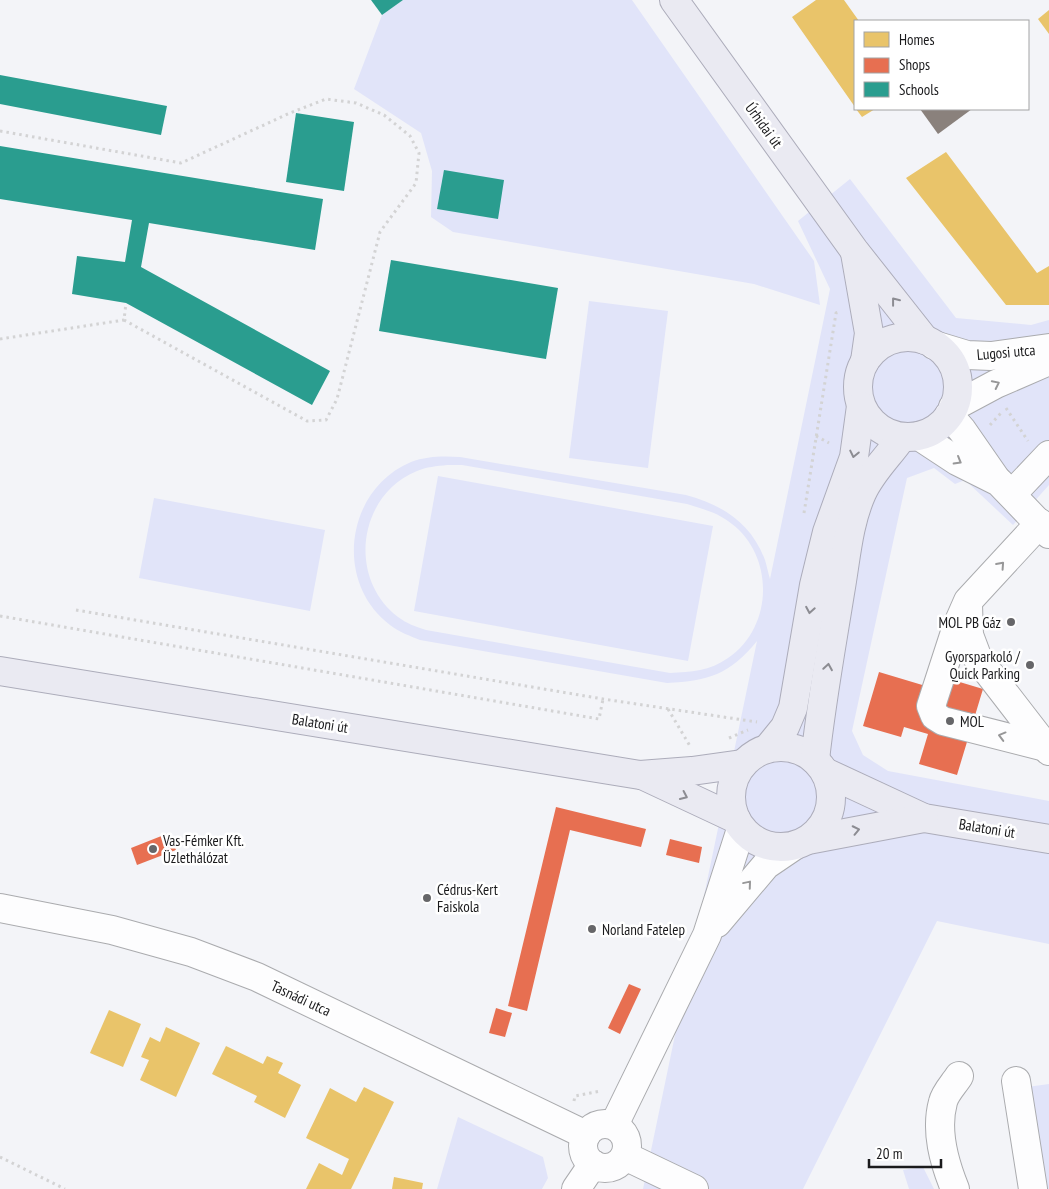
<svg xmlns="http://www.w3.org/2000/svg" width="1049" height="1189" viewBox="0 0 1049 1189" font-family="'PT Sans Narrow',sans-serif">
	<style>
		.green { fill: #e1e4f9; fill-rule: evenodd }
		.homes { fill: #e9c46a }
		.shops { fill: #e76f51 }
		.schools { fill: #2a9d8f }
		.industry { fill: #8a817c }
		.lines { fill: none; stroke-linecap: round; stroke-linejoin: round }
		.minor-casing { stroke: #aaabae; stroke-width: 30 }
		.major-casing { stroke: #acacba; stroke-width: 30 }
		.path { stroke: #d3d3d4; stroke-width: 3; stroke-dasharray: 2.5 4; stroke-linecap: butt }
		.minor { stroke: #fdfdfe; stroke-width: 28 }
		.major { stroke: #eaeaf2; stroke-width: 28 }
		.oneway { stroke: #8c8c92 }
		.oneway2 { stroke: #979798 }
		.poi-dot { fill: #666669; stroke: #fff; stroke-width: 2 }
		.labels { text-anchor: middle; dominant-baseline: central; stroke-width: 5; stroke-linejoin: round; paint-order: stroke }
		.street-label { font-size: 15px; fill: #1a1a1c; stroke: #fff }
		.poi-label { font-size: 15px; fill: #1a1a1c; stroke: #fff; text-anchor: start }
	</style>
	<rect width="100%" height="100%" fill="#f3f4f8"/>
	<g class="green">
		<polygon points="403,0 632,0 814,261 820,305 754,284 453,232 431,217 432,171 421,133 354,89 382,15"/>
		<path d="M850,179L956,318L1031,325L1049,320V485L1013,525L965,480L955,484L934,468L907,478L852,731L863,755L888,771L1049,801V944L937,921L803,1189H643L757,641C730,674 709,681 667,683L420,640C410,636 399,632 390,625C333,582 346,489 411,462C427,456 443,456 460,457L686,495C723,505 751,523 765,560C767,566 768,573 770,579L830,289L798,221ZM447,465H462L687,504C703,509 719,513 732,524C775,557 773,628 728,658C710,671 691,672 670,673L426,630C416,627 406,623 398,617C347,578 358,495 417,471C426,467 437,466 447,465Z"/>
		<polygon points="589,301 668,311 648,468 569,458"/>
		<polygon points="438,476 713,526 688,661 414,611"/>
		<polygon points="154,498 325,530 310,611 139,578"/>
		<polygon points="1049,1084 1049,1189 1024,1189 1013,1089"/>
		<polygon points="458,1117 543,1157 548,1178 542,1189 437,1189"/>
		<polygon points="923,1167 934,1189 909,1189 903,1170"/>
	</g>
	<g class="homes">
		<polygon points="816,0 844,0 859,21 855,21 855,107 792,17"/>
		<polygon points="1049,10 1049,34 1038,19"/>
		<polygon points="856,109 875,109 862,117"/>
		<polygon points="946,152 1037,273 1049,266 1049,305 1006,305 906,178"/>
		<polygon points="109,1010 141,1024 123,1067 90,1053"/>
		<polygon points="166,1027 200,1043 176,1097 140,1080 149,1060 141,1057 150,1037 160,1042"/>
		<polygon points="226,1046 263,1064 267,1056 283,1063 278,1073 301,1085 285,1118 254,1102 257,1096 212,1074"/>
		<polygon points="364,1087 394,1102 351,1189 306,1189 319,1163 342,1175 349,1159 306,1138 330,1088 356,1102"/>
		<polygon points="394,1177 423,1183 422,1189 392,1189"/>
	</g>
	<g class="shops">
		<polygon points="879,672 939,690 943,677 983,689 957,775 919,764 928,734 904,727 901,737 863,726"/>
		<polygon points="556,807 646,829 641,847 570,830 527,1011 508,1006"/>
		<polygon points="169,833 176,850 137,865 131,848"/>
		<polygon points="670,839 702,847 699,863 666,855"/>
		<polygon points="629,984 641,989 620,1034 608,1028"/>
		<polygon points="496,1008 512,1013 505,1037 489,1033"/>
	</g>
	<g class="schools">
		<polygon points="371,0 403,0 382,15"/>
		<polygon points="0,75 167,106 161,135 0,104"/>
		<polygon points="296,113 354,122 344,191 286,182"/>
		<polygon points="0,146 323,199 315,250 149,223 141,267 330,371 312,405 126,303 72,294 77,256 125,262 132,220 0,199"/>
		<polygon points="444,170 504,180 498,219 437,209"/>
		<polygon points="391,260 558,288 546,359 379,331"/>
	</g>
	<polygon class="industry" points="920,109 972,109 938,134"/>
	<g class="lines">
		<defs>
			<g id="minor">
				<polyline points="934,345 967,355 991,356 1049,348"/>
				<polyline points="953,407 996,384 1049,361"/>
				<polyline points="949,415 962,430 996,479"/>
				<polyline points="919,436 957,461 999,482 1049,534"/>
				<polyline points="1012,494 1049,455"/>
				<polyline points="1040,523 968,601 957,626 931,706 935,716 943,721 1049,748"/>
				<polyline points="968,605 969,635 978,659 1049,751"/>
				<polyline points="0,908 112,930 191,952 257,977 586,1135"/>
				<polyline points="717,923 766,865 794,846"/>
				<polyline points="1016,1081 1033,1189"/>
				<circle cx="605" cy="1146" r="22"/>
				<polyline points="614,1125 707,935 741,829"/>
				<polyline points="625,1156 694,1189"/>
				<polyline points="576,1189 593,1164"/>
				<path d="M955,1189C944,1162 935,1131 943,1102C945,1093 954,1084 959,1076"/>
			</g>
			<g id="major">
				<polyline points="674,0 854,250 925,340"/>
				<polyline points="855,253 869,333 865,361"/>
				<circle cx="908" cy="387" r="50"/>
				<polyline points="0,671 640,775 692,771 742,764"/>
				<circle cx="781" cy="797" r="50"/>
				<polyline points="768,748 785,727 793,708 814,585 827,532 854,457 861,406"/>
				<path d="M815,760C821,704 831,649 840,593C846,560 848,524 862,493C872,471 889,456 902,437"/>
				<polyline points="825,772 924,818 1049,839"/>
				<polyline points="642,775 736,819"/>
				<polyline points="808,840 924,818"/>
			</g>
		</defs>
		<use href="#minor" class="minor-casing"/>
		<use href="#major" class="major-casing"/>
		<g class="path">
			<polyline points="0,131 181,163 290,113 326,99 356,103 384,115 410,136 419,153 416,183 380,232 337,399 326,420 307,421 124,320 126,303"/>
			<polyline points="0,339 124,320"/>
			<polyline points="1006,408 1028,441"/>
			<polyline points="990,425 1001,413"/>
			<polyline points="816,436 829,443"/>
			<polyline points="804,513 836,313 839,312"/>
			<polyline points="76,610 603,699 757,722"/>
			<polyline points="0,616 599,719 603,699"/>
			<polyline points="668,709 690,746"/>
			<polyline points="729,738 748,730"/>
			<polyline points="574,1101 575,1096 601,1091"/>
			<polyline points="0,1157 65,1189"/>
		</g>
		<use href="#minor" class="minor"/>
		<use href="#major" class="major"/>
	</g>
	<defs><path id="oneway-chevron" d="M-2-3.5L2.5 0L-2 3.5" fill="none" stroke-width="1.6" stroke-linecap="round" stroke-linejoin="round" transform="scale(1.25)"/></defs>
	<g class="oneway">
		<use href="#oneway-chevron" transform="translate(895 301) rotate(-128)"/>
		<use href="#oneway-chevron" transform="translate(854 454) rotate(102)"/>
		<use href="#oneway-chevron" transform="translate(810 610) rotate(100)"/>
		<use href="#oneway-chevron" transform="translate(828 667) rotate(-81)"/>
		<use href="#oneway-chevron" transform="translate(684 796) rotate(25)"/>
		<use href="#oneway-chevron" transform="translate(856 830) rotate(-12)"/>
	</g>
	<g class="oneway2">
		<use href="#oneway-chevron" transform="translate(996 384) rotate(-26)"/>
		<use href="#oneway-chevron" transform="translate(958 461) rotate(30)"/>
		<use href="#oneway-chevron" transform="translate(1001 565) rotate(-48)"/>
		<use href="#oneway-chevron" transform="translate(1002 736) rotate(-165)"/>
		<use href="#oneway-chevron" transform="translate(748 884) rotate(-50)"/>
	</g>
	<g class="poi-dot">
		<circle cx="1011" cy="622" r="5"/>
		<circle cx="1030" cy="665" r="5"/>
		<circle cx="950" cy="721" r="5"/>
		<circle cx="153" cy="849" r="5"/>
		<circle cx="427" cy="898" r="5"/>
		<circle cx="592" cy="929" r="5"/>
	</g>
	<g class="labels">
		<g class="street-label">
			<text transform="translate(764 125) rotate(54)">Úrhidai út</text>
			<text transform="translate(1006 352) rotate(-5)">Lugosi utca</text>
			<text transform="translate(320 723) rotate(9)">Balatoni út</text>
			<text transform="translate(987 828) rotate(9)">Balatoni út</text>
			<text transform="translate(301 998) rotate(25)">Tasnádi utca</text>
		</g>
		<g class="poi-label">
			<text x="1001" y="622" text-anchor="end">MOL PB Gáz</text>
			<text x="1020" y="656" text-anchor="end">Gyorsparkoló /<tspan x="1020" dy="17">Quick Parking</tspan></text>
			<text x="960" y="721">MOL</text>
			<text x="163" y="840">Vas-Fémker Kft.<tspan x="163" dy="17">Üzlethálózat</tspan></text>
			<text x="437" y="889">Cédrus-Kert<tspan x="437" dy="17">Faiskola</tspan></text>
			<text x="602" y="929">Norland Fatelep</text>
		</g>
	</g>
	<rect x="854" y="20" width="175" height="90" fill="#ffffff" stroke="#a3a3a4"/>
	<rect x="864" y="32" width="25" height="15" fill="#e9c46a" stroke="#a3a3a4"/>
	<text x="899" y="45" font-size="15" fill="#1a1a1c">Homes</text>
	<rect x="864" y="58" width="25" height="15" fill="#e76f51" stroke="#a3a3a4"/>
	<text x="899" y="70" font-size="15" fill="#1a1a1c">Shops</text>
	<rect x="864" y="82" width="25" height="15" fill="#2a9d8f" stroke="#a3a3a4"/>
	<text x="899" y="95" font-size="15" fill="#1a1a1c">Schools</text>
	<path d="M869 1159v8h72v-8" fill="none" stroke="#1a1a1c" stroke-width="2.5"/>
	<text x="876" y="1159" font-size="15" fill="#1a1a1c" stroke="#ffffff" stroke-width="4" paint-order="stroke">20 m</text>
</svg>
